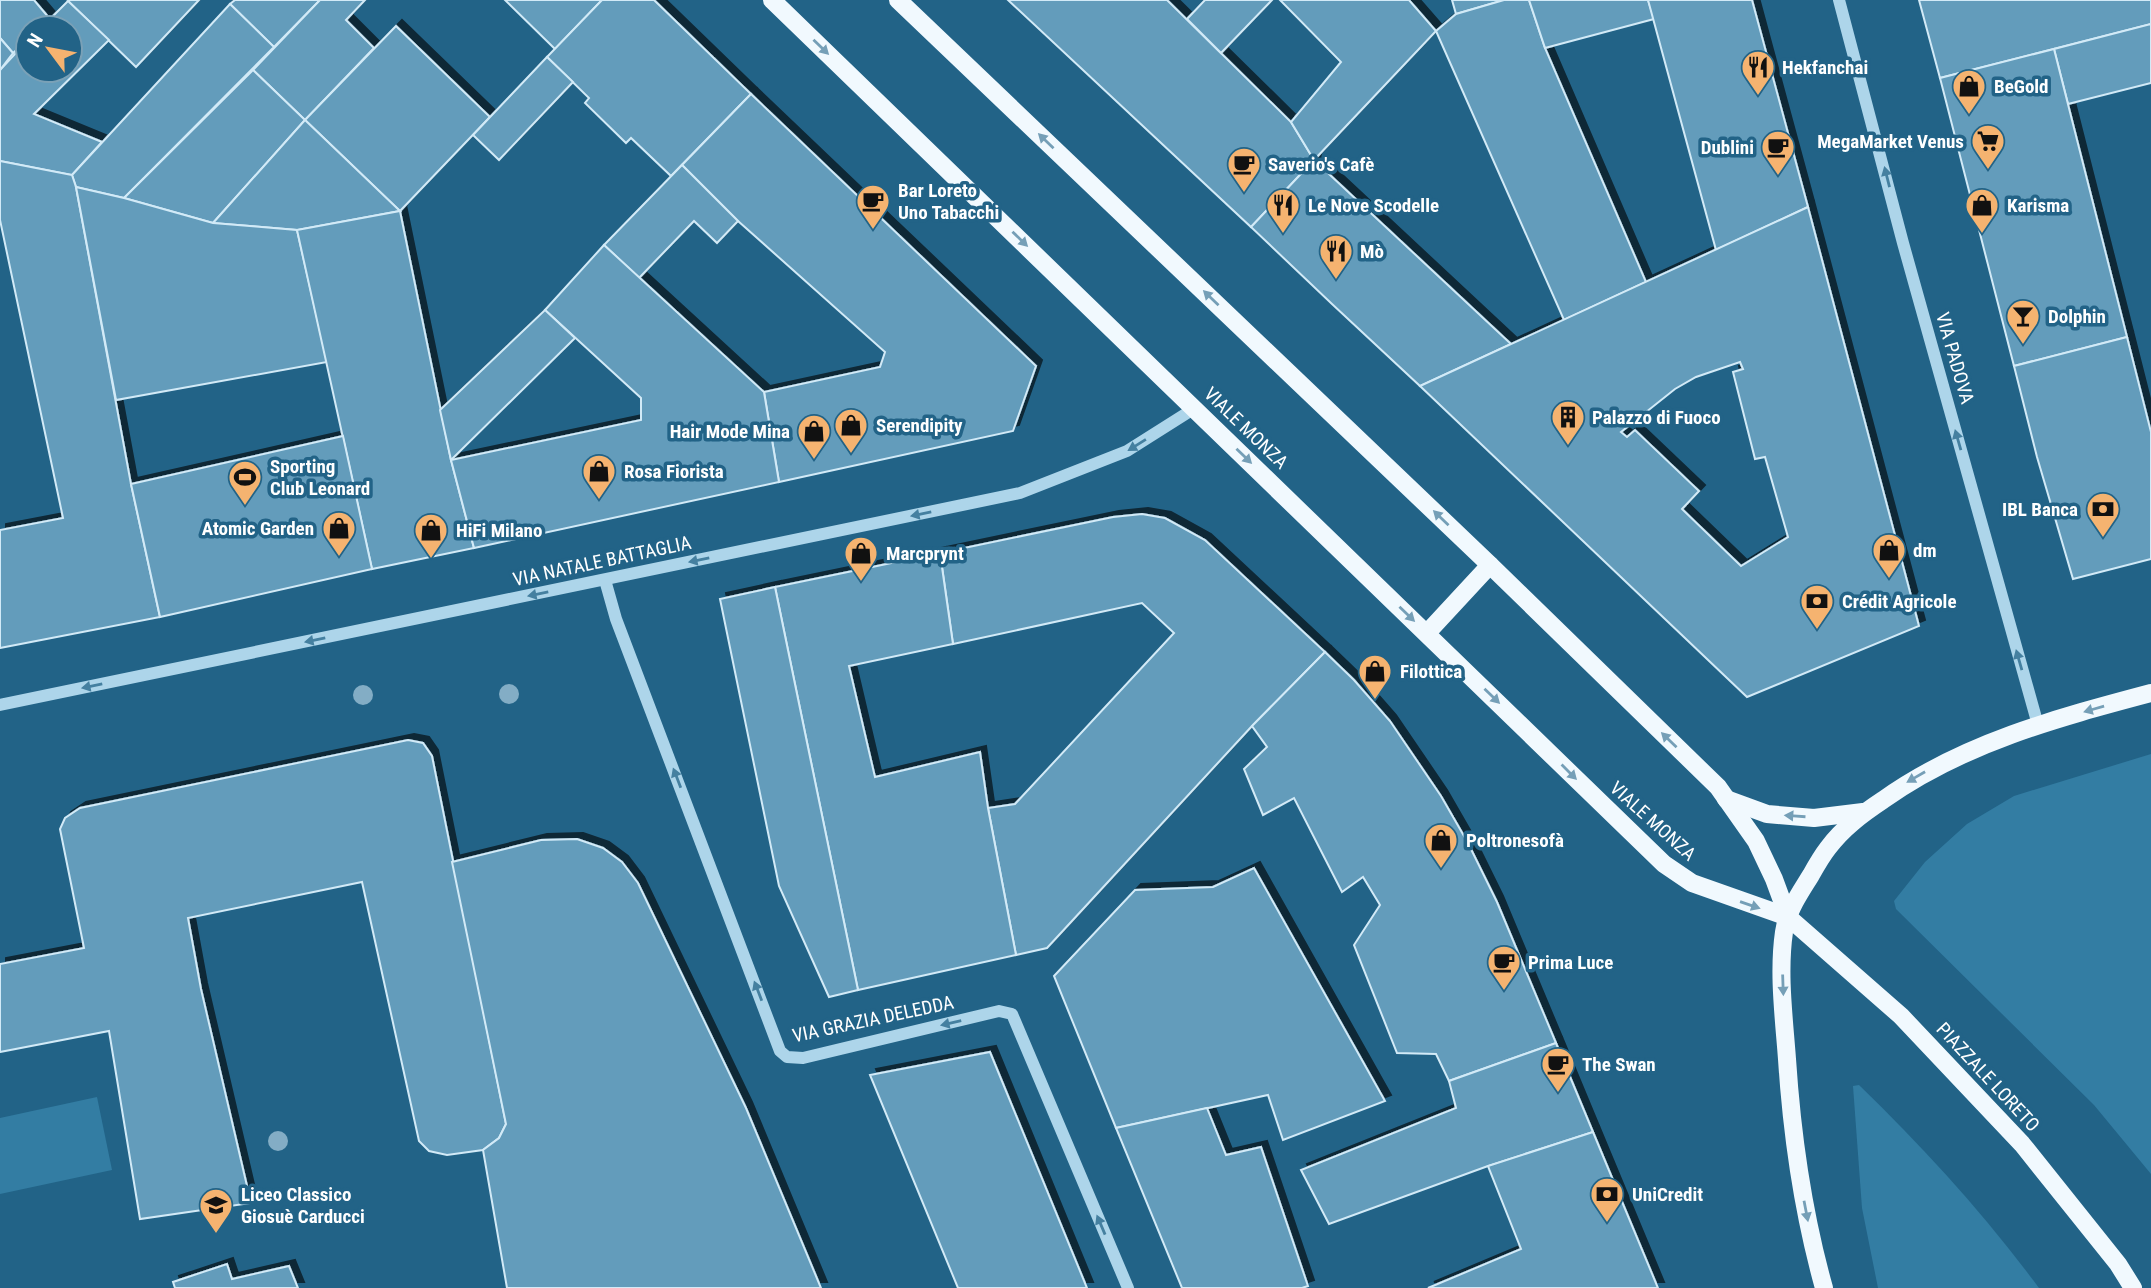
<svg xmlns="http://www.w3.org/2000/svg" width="2151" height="1288" viewBox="0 0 2151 1288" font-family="'Roboto Condensed',sans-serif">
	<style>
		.garden { fill: #337da3 }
		.building { fill: #639cbb; stroke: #d2eaf7; stroke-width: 2; fill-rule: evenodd; filter: url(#shadow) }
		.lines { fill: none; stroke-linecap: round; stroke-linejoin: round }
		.minor { stroke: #add5ea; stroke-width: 12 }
		.major { stroke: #f1f9fe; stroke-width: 18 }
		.tree { fill: #83adc5 }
		.oneway { fill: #759fb7 }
		.oneway2 { fill: #4580a0 }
		.labels { text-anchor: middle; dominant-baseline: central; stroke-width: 7; stroke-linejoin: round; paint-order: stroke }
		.poi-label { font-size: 19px; font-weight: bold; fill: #fff; stroke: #226387; text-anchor: start }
		.street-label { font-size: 19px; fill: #fff; stroke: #226387 }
	</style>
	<defs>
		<filter id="shadow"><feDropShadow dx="6" dy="-6" stdDeviation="0" flood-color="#0009"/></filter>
	</defs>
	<rect width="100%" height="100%" fill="#226387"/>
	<g class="garden">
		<polygon points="2151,754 2151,1174 2094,1105 1896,909 1894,901 1925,862 1967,824 2014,796"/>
		<path d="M1859,1085C1924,1148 1985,1215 2039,1288H1878L1862,1208L1853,1086Z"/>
		<polygon points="97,1097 112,1170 0,1194 0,1118"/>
	</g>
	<g class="building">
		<polygon points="0,0 34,0 50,19 41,28 28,28 28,40 13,53 0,38"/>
		<polygon points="70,0 199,0 136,67 68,1"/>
		<polygon points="235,0 320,0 274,47 230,4"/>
		<polygon points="320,0 365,0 346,20 374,48 305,120 253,70"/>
		<polygon points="505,0 602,0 555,49"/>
		<polygon points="602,0 654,0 751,94 671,176 631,138 626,143 585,103 589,98 547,57"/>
		<polygon points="1008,0 1167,0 1291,122 1314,160 1251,227"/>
		<polygon points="1205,0 1272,0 1221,53 1187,19"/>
		<polygon points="1280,0 1409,0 1436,31 1314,160 1291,122 1341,62"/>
		<polygon points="1452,0 1504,0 1456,14"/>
		<polygon points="1504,0 1529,0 1545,48 1646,282 1564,320 1436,31 1456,14"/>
		<polygon points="1529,0 1648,0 1654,19 1545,48"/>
		<polygon points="1648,0 1752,0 1808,207 1716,250"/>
		<polygon points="1919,0 2151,0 2151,24 1940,78"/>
		<polygon points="68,1 109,40 34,114 102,142 72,175 0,161 0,70 28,40 28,70 70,70 70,28 41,28"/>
		<polygon points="230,4 274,47 124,198 76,187 72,175"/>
		<polygon points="2151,24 2151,83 2068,104 2054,49"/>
		<polygon points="396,26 490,117 400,211 305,120"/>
		<polygon points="0,38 13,53 0,70"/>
		<polygon points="2054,49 2127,337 2014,366 1940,78"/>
		<polygon points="547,57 573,82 499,160 473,135"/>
		<polygon points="253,70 305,120 213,223 124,198"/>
		<polygon points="751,94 1036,366 1013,431 779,482 764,392 880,367 885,352 738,221 682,165"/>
		<polygon points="305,120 400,211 297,230 213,223"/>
		<polygon points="1314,160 1511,344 1420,386 1332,304 1251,227"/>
		<polygon points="0,161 72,175 76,187 131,484 160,617 0,648 0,530 63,518 0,220"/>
		<polygon points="682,165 738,221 717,243 694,221 639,278 604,245"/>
		<polygon points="76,187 124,198 213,223 297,230 327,362 116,400"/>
		<path d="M1808,207L1919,626L1747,697L1420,386ZM1740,362L1743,369L1733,372L1755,459L1765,457L1788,537L1741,566L1682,509L1699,491L1635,430L1627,437L1621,432L1675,389L1696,377Z"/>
		<polygon points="400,211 451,460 474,548 372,569 297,230"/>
		<polygon points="604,245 764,392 779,482 474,548 451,460 641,420 641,398 545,310"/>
		<polygon points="545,310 575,338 451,460 440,410"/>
		<polygon points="2127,337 2151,432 2151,559 2073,579 2037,457 2014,366"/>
		<polygon points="343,436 372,569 160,617 131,484"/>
		<polygon points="1142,514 1165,518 1205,540 1325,652 1252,726 1047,948 1016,955 988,808 1015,804 1174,633 1142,603 953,644 940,553 1113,517"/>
		<polygon points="940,553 953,644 849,666 875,777 980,752 988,808 1016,955 858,990 775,587"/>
		<polygon points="775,587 858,990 829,997 779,886 720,599"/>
		<polygon points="1325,652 1354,680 1390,721 1441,796 1468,843 1497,902 1556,1043 1449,1081 1436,1054 1397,1053 1354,945 1380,905 1363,877 1342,892 1294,798 1263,815 1244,769 1267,747 1252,726"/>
		<polygon points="408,740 423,743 432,756 506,1124 499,1138 483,1150 447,1155 429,1151 419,1141 362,882 188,918 201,989 251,1203 140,1219 109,1031 0,1052 0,964 84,948 60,829 65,818 80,808"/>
		<polygon points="577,839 603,848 622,862 638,883 746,1108 821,1288 507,1288 483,1150 499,1138 506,1124 452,862 541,840"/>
		<polygon points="1254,868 1385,1101 1283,1140 1268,1095 1116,1128 1054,976 1135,890 1213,887"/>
		<polygon points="1556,1043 1593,1132 1488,1166 1329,1224 1301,1170 1456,1108 1449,1081"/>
		<polygon points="990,1052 1087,1288 958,1288 870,1075"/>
		<polygon points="1207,1108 1226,1155 1261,1147 1308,1286 1302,1288 1182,1288 1116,1128"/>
		<polygon points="1593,1132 1658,1288 1428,1288 1521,1249 1488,1166"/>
		<polygon points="227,1264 232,1279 289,1266 298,1288 175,1288 173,1282"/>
	</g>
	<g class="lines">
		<g class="minor">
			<polyline points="1839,0 1903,243 2038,725"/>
			<polyline points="605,580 616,619 780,1051 787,1057 803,1058 999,1011 1012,1014 1128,1288"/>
			<polyline points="0,705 1020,493 1127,451 1195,408"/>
		</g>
		<g class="major">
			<polyline points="772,0 1664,864 1692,883 1788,917 1901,1016 2022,1144 2118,1264 2133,1288"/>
			<polyline points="898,0 1490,565 1718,787 1756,841 1774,879 1788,917"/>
			<polyline points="1427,633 1490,565"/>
			<polyline points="1726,799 1767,814 1814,818 1863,812"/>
			<path d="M1824,1288C1803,1213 1792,1136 1787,1059C1784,1018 1778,973 1784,932C1787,911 1800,893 1811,875C1816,866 1821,857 1828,848C1843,828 1862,814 1883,800C1963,743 2057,718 2151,693"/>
		</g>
	</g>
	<g class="tree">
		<circle cx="509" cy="694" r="10"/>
		<circle cx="363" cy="695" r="10"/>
		<circle cx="278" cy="1141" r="10"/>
	</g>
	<defs><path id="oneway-solid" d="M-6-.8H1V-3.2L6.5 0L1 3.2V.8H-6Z" transform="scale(1.75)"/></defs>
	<g class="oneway">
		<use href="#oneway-solid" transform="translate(821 47) rotate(44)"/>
		<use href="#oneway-solid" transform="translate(1046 141) rotate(-136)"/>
		<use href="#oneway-solid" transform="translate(1020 239) rotate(44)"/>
		<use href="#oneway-solid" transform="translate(1211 298) rotate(-136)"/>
		<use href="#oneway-solid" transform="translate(1244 456) rotate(44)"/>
		<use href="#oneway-solid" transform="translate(1441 518) rotate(-136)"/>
		<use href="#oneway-solid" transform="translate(1407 614) rotate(44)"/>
		<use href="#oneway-solid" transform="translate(1492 696) rotate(44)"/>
		<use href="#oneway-solid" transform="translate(2094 709) rotate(164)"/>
		<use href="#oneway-solid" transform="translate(1669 740) rotate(-136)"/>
		<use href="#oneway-solid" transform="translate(1569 772) rotate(45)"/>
		<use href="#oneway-solid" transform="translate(1916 777) rotate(150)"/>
		<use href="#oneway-solid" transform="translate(1795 816) rotate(-176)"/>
		<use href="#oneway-solid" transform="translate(1750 905) rotate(19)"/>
		<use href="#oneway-solid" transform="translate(1783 985) rotate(88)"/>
		<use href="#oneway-solid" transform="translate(1806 1211) rotate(79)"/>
	</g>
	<g class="oneway2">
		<use href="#oneway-solid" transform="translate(1887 177) rotate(-104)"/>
		<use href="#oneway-solid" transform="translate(1958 440) rotate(-106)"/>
		<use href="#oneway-solid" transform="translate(1137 445) rotate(148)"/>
		<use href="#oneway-solid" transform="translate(921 514) rotate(168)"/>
		<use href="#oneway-solid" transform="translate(699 560) rotate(168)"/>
		<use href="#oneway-solid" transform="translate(538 594) rotate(168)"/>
		<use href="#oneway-solid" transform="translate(315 640) rotate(168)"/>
		<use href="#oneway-solid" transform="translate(2019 660) rotate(-106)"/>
		<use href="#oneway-solid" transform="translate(92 686) rotate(168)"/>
		<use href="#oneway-solid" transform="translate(677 778) rotate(-111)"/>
		<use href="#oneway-solid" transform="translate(758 991) rotate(-111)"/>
		<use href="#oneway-solid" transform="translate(951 1023) rotate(167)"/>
		<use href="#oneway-solid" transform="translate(1101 1225) rotate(-113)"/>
	</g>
	<defs>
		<symbol id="restaurant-pin" viewBox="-11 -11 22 30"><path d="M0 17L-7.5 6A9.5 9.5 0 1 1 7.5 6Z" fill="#f5b370" stroke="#226387"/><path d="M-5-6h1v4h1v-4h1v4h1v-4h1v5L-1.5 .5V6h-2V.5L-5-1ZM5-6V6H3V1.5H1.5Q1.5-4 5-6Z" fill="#111"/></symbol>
		<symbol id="shop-pin" viewBox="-11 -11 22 30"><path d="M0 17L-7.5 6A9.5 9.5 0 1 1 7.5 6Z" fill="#f5b370" stroke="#226387"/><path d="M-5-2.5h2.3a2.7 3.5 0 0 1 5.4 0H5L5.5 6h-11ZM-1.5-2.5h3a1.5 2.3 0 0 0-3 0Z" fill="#111"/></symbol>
		<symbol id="supermarket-pin" viewBox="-11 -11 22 30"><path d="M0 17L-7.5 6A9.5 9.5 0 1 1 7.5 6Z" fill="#f5b370" stroke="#226387"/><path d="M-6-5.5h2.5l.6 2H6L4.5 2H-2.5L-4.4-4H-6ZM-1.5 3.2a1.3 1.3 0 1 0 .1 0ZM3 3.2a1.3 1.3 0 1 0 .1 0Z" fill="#111"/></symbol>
		<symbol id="cafe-pin" viewBox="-11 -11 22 30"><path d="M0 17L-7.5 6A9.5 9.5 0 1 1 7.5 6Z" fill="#f5b370" stroke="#226387"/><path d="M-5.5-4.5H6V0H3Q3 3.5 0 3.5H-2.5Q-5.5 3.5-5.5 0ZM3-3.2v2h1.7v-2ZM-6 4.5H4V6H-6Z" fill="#111"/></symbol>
		<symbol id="bar-pin" viewBox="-11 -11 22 30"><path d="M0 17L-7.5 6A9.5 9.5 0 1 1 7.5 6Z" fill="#f5b370" stroke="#226387"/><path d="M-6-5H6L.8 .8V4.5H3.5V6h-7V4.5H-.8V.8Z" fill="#111"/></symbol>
		<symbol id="building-pin" viewBox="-11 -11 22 30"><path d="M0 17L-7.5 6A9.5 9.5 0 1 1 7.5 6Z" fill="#f5b370" stroke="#226387"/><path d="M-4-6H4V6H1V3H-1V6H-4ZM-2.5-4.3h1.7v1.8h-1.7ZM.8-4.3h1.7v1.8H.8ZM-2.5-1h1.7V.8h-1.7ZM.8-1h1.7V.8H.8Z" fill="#111"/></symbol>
		<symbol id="stadium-pin" viewBox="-11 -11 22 30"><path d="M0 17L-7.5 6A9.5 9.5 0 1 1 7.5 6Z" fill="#f5b370" stroke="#226387"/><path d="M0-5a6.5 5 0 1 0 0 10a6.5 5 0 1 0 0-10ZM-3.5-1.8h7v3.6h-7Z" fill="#111"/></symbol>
		<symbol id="bank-pin" viewBox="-11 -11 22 30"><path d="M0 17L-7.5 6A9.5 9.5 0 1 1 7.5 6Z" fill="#f5b370" stroke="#226387"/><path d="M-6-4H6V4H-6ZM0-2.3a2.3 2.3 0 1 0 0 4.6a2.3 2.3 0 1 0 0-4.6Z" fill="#111"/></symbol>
		<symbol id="school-pin" viewBox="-11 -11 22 30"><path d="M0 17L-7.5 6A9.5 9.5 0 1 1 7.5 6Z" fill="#f5b370" stroke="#226387"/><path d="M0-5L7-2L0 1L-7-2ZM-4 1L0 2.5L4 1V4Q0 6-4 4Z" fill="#111"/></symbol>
	</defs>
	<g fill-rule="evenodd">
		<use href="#restaurant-pin" x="1739" y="48" width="38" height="52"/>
		<use href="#shop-pin" x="1950" y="67" width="38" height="52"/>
		<use href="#supermarket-pin" x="1969" y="122" width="38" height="52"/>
		<use href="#cafe-pin" x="1759" y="128" width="38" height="52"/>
		<use href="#cafe-pin" x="1225" y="145" width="38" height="52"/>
		<use href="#cafe-pin" x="854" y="182" width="38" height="52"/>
		<use href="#restaurant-pin" x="1264" y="186" width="38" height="52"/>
		<use href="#shop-pin" x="1963" y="186" width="38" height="52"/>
		<use href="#restaurant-pin" x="1317" y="232" width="38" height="52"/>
		<use href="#bar-pin" x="2004" y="297" width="38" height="52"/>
		<use href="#building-pin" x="1549" y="398" width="38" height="52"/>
		<use href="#shop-pin" x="832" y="406" width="38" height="52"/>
		<use href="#shop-pin" x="795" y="412" width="38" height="52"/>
		<use href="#shop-pin" x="580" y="452" width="38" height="52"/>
		<use href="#stadium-pin" x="226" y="458" width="38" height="52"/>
		<use href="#bank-pin" x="2084" y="490" width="38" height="52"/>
		<use href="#shop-pin" x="320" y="509" width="38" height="52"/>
		<use href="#shop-pin" x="412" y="511" width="38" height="52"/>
		<use href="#shop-pin" x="1870" y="531" width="38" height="52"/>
		<use href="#shop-pin" x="842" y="534" width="38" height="52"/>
		<use href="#bank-pin" x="1798" y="582" width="38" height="52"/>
		<use href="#shop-pin" x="1356" y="652" width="38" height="52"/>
		<use href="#shop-pin" x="1422" y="821" width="38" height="52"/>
		<use href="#cafe-pin" x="1485" y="943" width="38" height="52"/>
		<use href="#cafe-pin" x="1539" y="1045" width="38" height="52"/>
		<use href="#bank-pin" x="1588" y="1175" width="38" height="52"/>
		<use href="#school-pin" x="197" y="1186" width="38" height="52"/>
	</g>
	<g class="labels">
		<g class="poi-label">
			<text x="1782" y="67">Hekfanchai</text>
			<text x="1994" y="86">BeGold</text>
			<text x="1964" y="141" text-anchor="end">MegaMarket Venus</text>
			<text x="1754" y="147" text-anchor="end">Dublini</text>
			<text x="1268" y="164">Saverio's Cafè</text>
			<text x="898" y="190">Bar Loreto<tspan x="898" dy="22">Uno Tabacchi</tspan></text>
			<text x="1308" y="205">Le Nove Scodelle</text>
			<text x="2007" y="205">Karisma</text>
			<text x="1360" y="251">Mò</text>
			<text x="2048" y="316">Dolphin</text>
			<text x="1592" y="417">Palazzo di Fuoco</text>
			<text x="876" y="425">Serendipity</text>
			<text x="790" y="431" text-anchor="end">Hair Mode Mina</text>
			<text x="270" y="466">Sporting<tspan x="270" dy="22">Club Leonard</tspan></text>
			<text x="624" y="471">Rosa Fiorista</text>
			<text x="2078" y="509" text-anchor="end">IBL Banca</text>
			<text x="314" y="528" text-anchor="end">Atomic Garden</text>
			<text x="456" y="530">HiFi Milano</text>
			<text x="1913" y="550">dm</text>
			<text x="886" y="553">Marcprynt</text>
			<text x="1842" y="601">Crédit Agricole</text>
			<text x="1400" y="671">Filottica</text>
			<text x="1466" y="840">Poltronesofà</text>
			<text x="1528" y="962">Prima Luce</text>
			<text x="1582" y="1064">The Swan</text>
			<text x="241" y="1194">Liceo Classico<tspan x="241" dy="22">Giosuè Carducci</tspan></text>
			<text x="1632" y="1194">UniCredit</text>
		</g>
		<g class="street-label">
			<text transform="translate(1955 358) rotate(74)">VIA PADOVA</text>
			<text transform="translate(1246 428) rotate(44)">VIALE MONZA</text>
			<text transform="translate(602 561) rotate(-12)">VIA NATALE BATTAGLIA</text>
			<text transform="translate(1653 821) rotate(42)">VIALE MONZA</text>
			<text transform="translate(873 1019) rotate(-12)">VIA GRAZIA DELEDDA</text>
			<text transform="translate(1988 1077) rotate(47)">PIAZZALE LORETO</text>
		</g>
	</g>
	<g transform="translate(49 49) rotate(302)"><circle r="33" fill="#226387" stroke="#7aa1b7" stroke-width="2"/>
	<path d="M0-5L12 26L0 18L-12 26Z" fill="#f5b370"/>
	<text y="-10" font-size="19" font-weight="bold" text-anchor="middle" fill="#ffffff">N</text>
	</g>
</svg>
